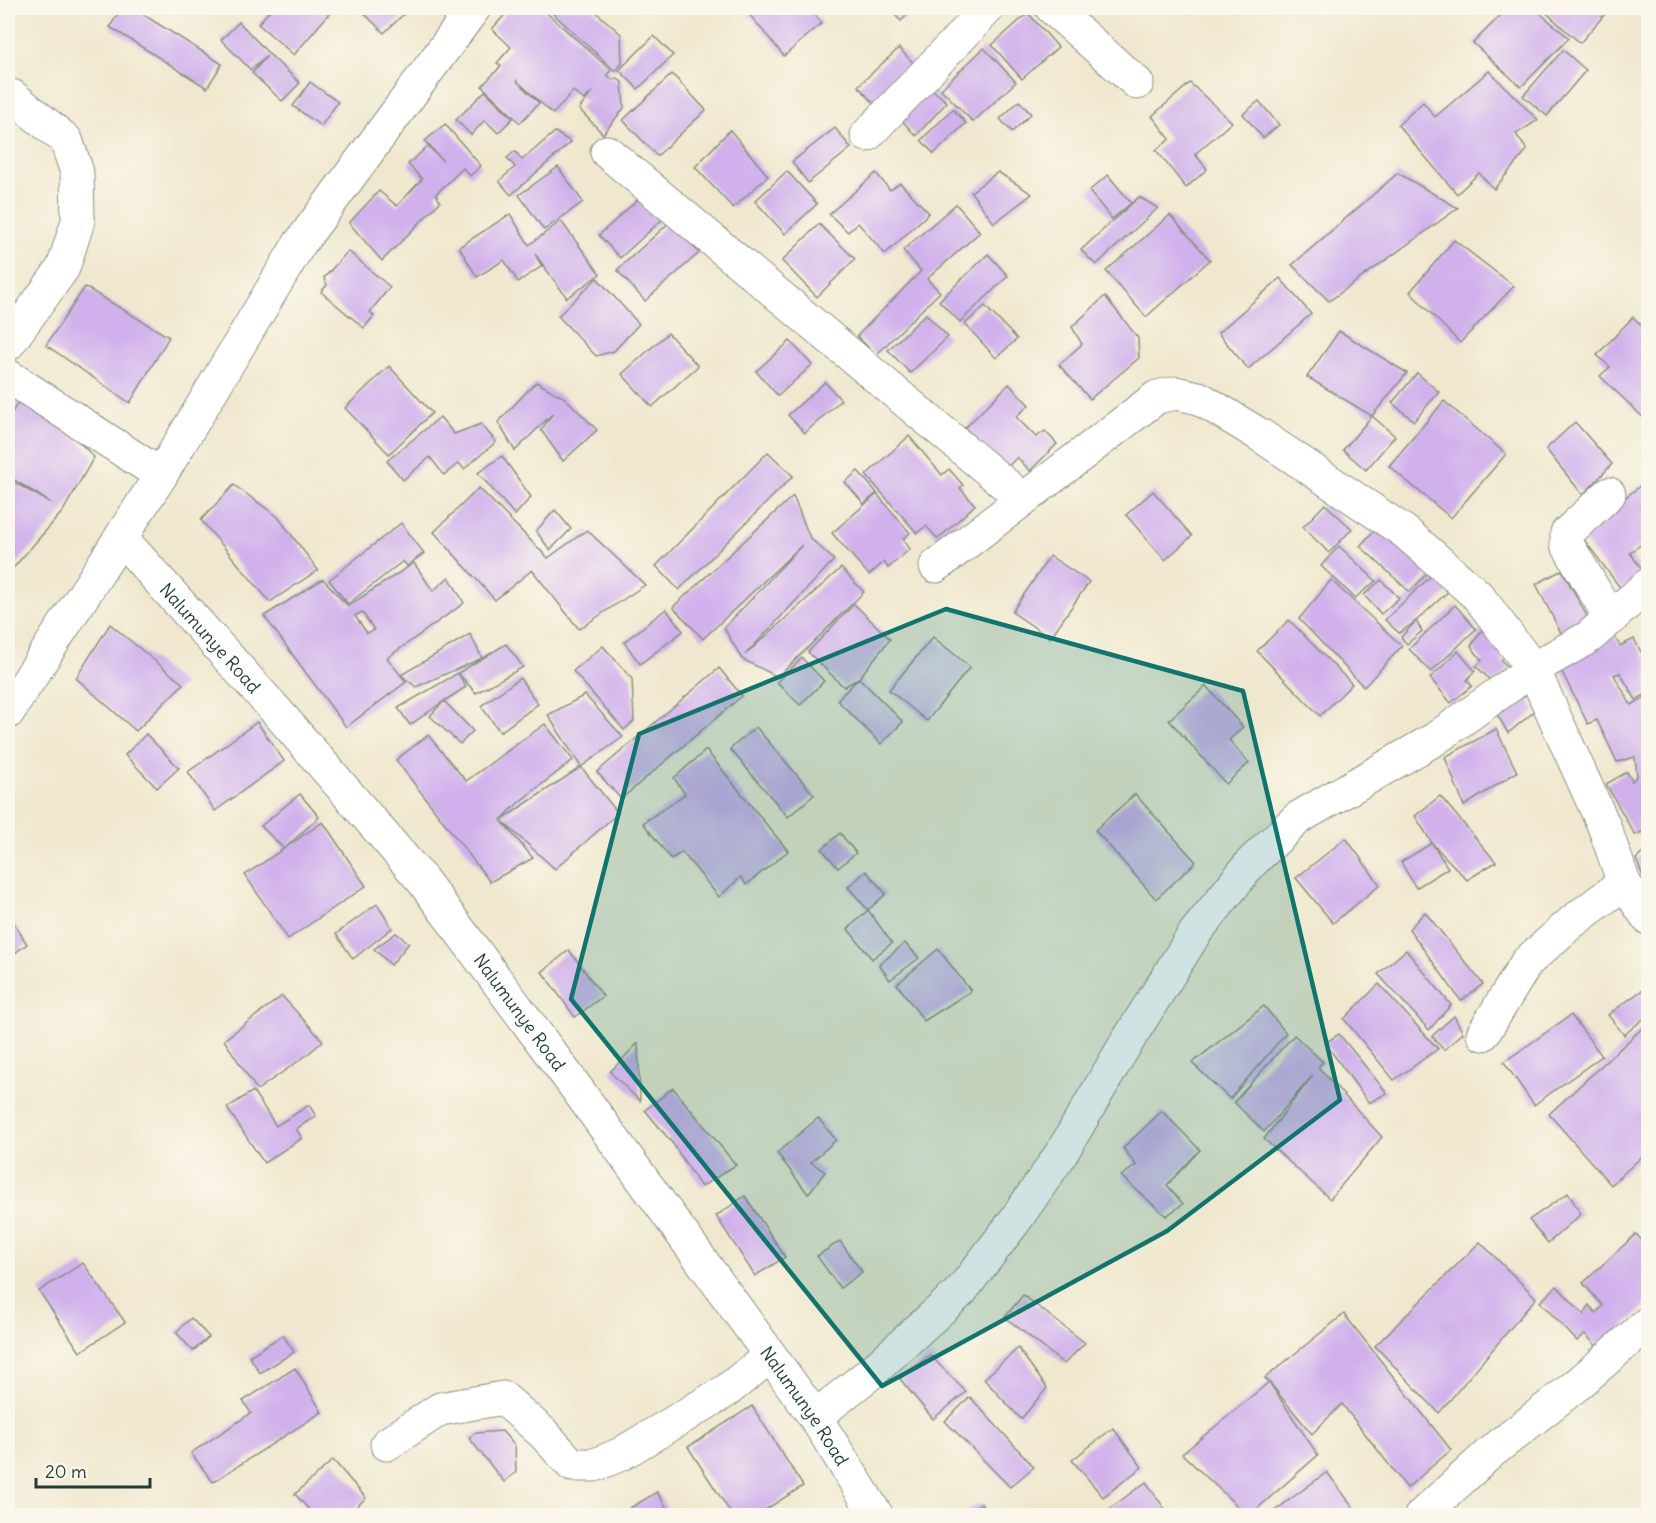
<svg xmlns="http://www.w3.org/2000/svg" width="1656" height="1523" viewBox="0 0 1656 1523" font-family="Delius,sans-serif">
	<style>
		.building { fill: #d0b1ec; fill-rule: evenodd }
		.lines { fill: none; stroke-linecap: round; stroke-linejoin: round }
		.minor-casing { stroke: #889281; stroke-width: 35 }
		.minor { stroke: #fff; stroke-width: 33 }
		.marked { fill: #0f766e; fill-opacity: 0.2; stroke: #0f766e; stroke-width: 4.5; stroke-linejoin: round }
		.labels { text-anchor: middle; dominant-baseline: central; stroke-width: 5; stroke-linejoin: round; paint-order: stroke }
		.street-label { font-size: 18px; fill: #1f3d34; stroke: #fbf7ec }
	</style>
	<rect width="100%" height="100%" fill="#fbf7ec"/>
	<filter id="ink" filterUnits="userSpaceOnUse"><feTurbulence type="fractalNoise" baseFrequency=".0167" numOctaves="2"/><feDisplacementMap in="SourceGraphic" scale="12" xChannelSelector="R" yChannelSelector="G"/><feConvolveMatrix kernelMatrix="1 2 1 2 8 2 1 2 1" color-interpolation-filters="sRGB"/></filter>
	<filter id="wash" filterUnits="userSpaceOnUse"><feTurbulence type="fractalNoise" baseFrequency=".008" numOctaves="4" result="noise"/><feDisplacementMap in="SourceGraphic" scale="24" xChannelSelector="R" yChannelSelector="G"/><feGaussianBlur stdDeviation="1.35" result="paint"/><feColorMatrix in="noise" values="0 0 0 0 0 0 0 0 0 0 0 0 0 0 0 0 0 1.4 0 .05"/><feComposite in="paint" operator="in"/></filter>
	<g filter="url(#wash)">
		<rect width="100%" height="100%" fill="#f0e8ce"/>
		<g id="blocks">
			<g class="building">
				<polygon points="121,8 133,8 222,64 207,88 110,27"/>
				<polygon points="272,8 334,8 294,55 258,24"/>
				<polygon points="359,8 410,8 384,33"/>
				<polygon points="511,8 541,8 611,70 607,75 613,80 616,78 622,82 624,108 603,134 579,109 593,91 584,100 573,91 553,114 516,80 539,103 520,123 482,86 501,66 497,63 511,47 492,29"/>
				<polygon points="547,8 591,8 621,34 622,63 615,71"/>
				<polygon points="744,8 809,8 822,23 784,56"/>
				<polygon points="888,8 915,8 901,21"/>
				<polygon points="1508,8 1534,8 1569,38 1521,87 1473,43"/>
				<polygon points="1541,8 1598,8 1605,14 1580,43"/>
				<polygon points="1028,13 1058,47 1022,79 992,45"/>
				<polygon points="239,22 269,54 300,83 282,101 252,73 267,56 251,70 221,40"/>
				<polygon points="654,36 673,55 638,89 619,70"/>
				<polygon points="899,48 919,69 878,108 858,86"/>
				<polygon points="984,48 1016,82 973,122 941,89"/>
				<polygon points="1563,50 1586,70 1547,116 1523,96"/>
				<polygon points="1489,71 1538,120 1516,134 1527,150 1494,189 1479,173 1457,194 1398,125 1423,102 1435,117"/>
				<polygon points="672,74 706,110 657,156 623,120"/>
				<polygon points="310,82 338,102 321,126 293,106"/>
				<polygon points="1190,83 1232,122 1195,154 1207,169 1186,188 1156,150 1170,139 1152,116"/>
				<polygon points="927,85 947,102 916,136 897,115"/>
				<polygon points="485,91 513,118 498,133 485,120 471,135 456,120"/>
				<polygon points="1019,101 1031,114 1012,132 1000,119"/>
				<polygon points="1259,101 1279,125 1263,138 1243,114"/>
				<polygon points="953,109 966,123 934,154 921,140"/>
				<polygon points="445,124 481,166 470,176 463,168 456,175 436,194 440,202 382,261 349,223 379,191 397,206 422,179 408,164 428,146 443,161 425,141"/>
				<polygon points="835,128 851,148 808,183 792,162"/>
				<polygon points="730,130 768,176 733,208 695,167"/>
				<polygon points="555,132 571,142 511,195 499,181 515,167 507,158 515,151 522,160"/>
				<polygon points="558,167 583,202 544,230 519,195"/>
				<polygon points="787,171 817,204 785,234 755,201"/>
				<polygon points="998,172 1032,194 994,223 971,192"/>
				<polygon points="876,173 890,190 900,183 929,213 885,254 858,223 848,232 829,214"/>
				<polygon points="1398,173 1458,208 1329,301 1292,265"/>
				<polygon points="1108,175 1131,203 1112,219 1089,191"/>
				<polygon points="645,193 666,216 620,258 599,235"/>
				<polygon points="1139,197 1158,208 1096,265 1081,250"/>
				<polygon points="956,204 980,232 927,279 940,292 876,355 857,336 921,271 903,250"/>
				<polygon points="510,214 529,245 561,221 600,274 567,298 535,254 542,266 518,282 504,260 477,277 459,247"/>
				<polygon points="1170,215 1210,260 1146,317 1106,271"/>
				<polygon points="671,221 699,253 645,301 617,270"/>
				<polygon points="819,224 855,259 817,297 782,261"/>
				<polygon points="1454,240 1514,286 1460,343 1410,292"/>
				<polygon points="348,251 390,287 370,312 374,316 364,328 321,292 327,285 324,278"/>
				<polygon points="988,254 1008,276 960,322 939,301"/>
				<polygon points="597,278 639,324 614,351 596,356 558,316"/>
				<polygon points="1280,278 1311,314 1248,369 1218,333"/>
				<polygon points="85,287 169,337 130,403 46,345"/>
				<polygon points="1105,296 1138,338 1139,358 1090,399 1059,365 1082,344 1072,327"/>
				<polygon points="985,306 1017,339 996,358 965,324"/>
				<polygon points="926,314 948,337 910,373 888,350"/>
				<polygon points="1633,317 1648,332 1648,422 1600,376 1610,367 1597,355"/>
				<polygon points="1339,331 1407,373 1372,416 1307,377"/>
				<polygon points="668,333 698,366 652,407 622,374"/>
				<polygon points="790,341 812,365 778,396 756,371"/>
				<polygon points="389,366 432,413 389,454 345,408"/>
				<polygon points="1417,373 1439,392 1414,421 1392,403"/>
				<polygon points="536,382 565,398 597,430 563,461 541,430 553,413 515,451 498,422"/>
				<polygon points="825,382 841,400 805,433 788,415"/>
				<polygon points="1009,384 1029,405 1016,417 1036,437 1045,431 1057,444 1030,471 1017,457 1006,469 965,428"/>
				<polygon points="26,388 94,457 63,511 8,574 8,479 51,503 8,476 8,420"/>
				<polygon points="1444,401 1506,454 1451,518 1389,466"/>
				<polygon points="1372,416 1395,436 1366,470 1343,450"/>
				<polygon points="440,417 454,434 481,424 496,442 464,469 459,463 444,475 430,457 403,480 387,461"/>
				<polygon points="1575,422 1612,464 1583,495 1546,449"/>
				<polygon points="909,436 942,475 949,469 963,485 960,488 975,505 938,539 926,526 917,533 866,475"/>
				<polygon points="768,452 793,476 679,590 656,566"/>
				<polygon points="502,456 531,497 515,515 478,473"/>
				<polygon points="858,471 877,493 864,504 845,482"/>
				<polygon points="1648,480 1648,539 1630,553 1644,572 1621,589 1579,533"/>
				<polygon points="234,485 278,517 318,570 270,602 201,520"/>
				<polygon points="479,488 548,558 587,530 645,585 579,629 532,570 495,600 434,532"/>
				<polygon points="1153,491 1192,536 1165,560 1126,515"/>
				<polygon points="877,494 910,533 903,539 910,549 888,568 884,562 869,575 832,533"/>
				<polygon points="793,496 810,538 834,560 745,655 841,568 864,592 778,677 742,659 724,628 802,545 703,639 673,607"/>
				<polygon points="1325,504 1352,529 1329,553 1303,527"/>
				<polygon points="555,510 571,529 550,550 536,531"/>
				<polygon points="401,523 424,553 407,566 403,561 348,604 329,580"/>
				<polygon points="1381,523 1428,572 1410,592 1360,546"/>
				<polygon points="1339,546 1376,581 1355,598 1321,566"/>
				<polygon points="1050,556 1089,582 1050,638 1012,612"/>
				<path d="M414,563L433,591L449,577L464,603L387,658L406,682L346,727L264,616L323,579L348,606ZM362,612L374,630L367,633L355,616Z"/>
				<polygon points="1562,570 1589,620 1562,635 1536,584"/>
				<polygon points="1433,574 1449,591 1416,621 1399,633 1385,620"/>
				<polygon points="1331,580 1402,646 1364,687 1299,619"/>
				<polygon points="1381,580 1399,598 1381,614 1364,595"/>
				<polygon points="854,604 890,639 859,678 844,687 808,652"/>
				<polygon points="1455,605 1476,629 1431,672 1409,649"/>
				<polygon points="666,609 683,631 640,664 624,642"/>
				<polygon points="1289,620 1352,684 1320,716 1257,651"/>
				<polygon points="1416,621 1422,631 1407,644 1401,637"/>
				<polygon points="1487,623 1515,650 1501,660 1509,668 1494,684 1476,666 1482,661 1471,646"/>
				<polygon points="110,624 183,684 136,731 76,678"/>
				<polygon points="1612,631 1620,646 1634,639 1645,659 1648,656 1648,693 1636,700 1620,673 1614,675 1631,705 1648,696 1648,829 1635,835 1606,784 1627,772 1632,781 1637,776 1635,757 1617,762 1597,720 1588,724 1555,658"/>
				<polygon points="470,634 482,658 416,687 401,675"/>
				<polygon points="933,637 970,667 927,721 889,690"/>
				<polygon points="506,644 523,667 476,693 458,673"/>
				<polygon points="603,646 632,679 634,721 624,730 573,671"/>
				<polygon points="1458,651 1475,671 1467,680 1472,686 1451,703 1430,678"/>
				<polygon points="802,658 824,681 800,705 777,682"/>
				<polygon points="719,668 742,696 621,799 597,772"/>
				<polygon points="458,673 466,687 444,701 473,731 460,744 430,716 444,701 410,725 398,708"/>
				<polygon points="520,678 538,704 500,732 481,706"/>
				<polygon points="859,678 903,722 881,744 837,700"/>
				<polygon points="1206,686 1243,727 1229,740 1249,763 1226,784 1169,720"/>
				<polygon points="1526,692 1535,711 1508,733 1495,711"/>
				<polygon points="585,695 623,737 581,767 548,715"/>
				<polygon points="257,722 284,761 215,811 188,772"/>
				<polygon points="545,724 573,760 519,802 501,820 581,767 618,813 555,869 501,820 533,858 490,882 396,760 428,735 466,781"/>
				<polygon points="756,727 814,795 788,817 730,749"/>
				<polygon points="1496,729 1517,772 1464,806 1445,757"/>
				<polygon points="146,734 179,768 157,788 125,755"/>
				<polygon points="706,750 788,851 746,885 741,877 719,897 682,852 671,859 643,823 685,794 674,778"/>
				<polygon points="300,794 319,817 284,849 261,826"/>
				<polygon points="1135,794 1196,862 1156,899 1095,830"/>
				<polygon points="1440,796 1496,862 1467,880 1432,843 1448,868 1416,888 1401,862 1432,843 1415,816"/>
				<polygon points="323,822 366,886 288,939 245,875"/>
				<polygon points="840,833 856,853 838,868 822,849"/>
				<polygon points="1346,838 1380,885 1333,923 1296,878"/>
				<polygon points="1648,849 1648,880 1645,882 1636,859"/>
				<polygon points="866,871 886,894 868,910 848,887"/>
				<polygon points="377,904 392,928 353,959 336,934"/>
				<polygon points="868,910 892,943 872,959 848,929"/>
				<polygon points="1425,912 1483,984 1461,1001 1409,929"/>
				<polygon points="8,914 27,944 8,958"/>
				<polygon points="396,933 409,943 391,965 374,949"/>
				<polygon points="905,943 919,958 890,980 879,965"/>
				<polygon points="938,949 971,991 924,1021 897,984"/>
				<polygon points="569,950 603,996 575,1017 542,972"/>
				<polygon points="1406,950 1451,1005 1429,1030 1378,974"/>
				<polygon points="1379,984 1438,1049 1394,1080 1344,1019"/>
				<polygon points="1648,986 1648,1015 1624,1035 1608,1015"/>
				<polygon points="282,996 323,1041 307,1055 257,1090 224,1040"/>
				<polygon points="1264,1006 1286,1033 1230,1099 1192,1063"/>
				<polygon points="1571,1015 1602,1056 1534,1105 1504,1062"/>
				<polygon points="1454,1016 1463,1033 1444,1050 1432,1036"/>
				<polygon points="1648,1023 1648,1151 1611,1185 1549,1114"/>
				<polygon points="1339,1034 1387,1093 1369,1103 1325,1043"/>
				<polygon points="1294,1035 1323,1062 1318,1067 1382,1137 1330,1199 1264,1139 1313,1075 1264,1132 1234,1102"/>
				<polygon points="638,1043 640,1101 610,1072"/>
				<polygon points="673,1088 736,1165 701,1187 673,1144 645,1110"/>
				<polygon points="253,1091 276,1126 309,1105 316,1116 296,1129 302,1138 264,1163 227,1108"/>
				<polygon points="1162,1111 1200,1150 1167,1185 1183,1204 1166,1216 1121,1176 1136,1165 1123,1148"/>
				<polygon points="818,1118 836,1140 811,1162 825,1172 808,1194 777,1153"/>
				<polygon points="1568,1193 1581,1214 1548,1243 1529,1220"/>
				<polygon points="745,1196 785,1257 755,1276 716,1216"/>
				<polygon points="1636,1234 1648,1247 1648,1303 1599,1349 1585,1334 1577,1341 1540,1302 1557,1286 1584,1315 1589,1305 1596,1313 1603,1306 1583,1283"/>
				<polygon points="840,1241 862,1272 840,1288 817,1256"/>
				<polygon points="1480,1242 1536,1298 1439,1413 1375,1346"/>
				<polygon points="83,1263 125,1322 80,1352 39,1291"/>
				<polygon points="1023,1295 1085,1343 1064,1364 1005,1317"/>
				<polygon points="1344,1314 1451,1450 1407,1488 1342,1404 1312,1434 1269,1382 1318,1455 1250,1515 1247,1515 1182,1454 1269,1382 1265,1378"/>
				<polygon points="191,1318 209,1337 193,1351 176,1332"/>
				<polygon points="283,1335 294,1352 260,1373 249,1356"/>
				<polygon points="1018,1348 1047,1388 1021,1419 984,1379"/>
				<polygon points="930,1355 966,1392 933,1419 900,1379"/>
				<polygon points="295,1368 322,1412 213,1482 191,1453 251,1413 243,1401"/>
				<polygon points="970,1397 1034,1467 1010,1487 945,1421"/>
				<polygon points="752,1406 803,1486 757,1515 732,1515 688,1447"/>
				<polygon points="1113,1428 1142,1467 1103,1497 1072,1460"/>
				<polygon points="502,1431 515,1446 516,1472 504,1482 469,1438 476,1433"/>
				<polygon points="333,1460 366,1498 347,1515 314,1515 295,1494"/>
				<polygon points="1327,1472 1359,1515 1269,1515"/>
				<polygon points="1146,1482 1169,1515 1101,1515"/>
				<polygon points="657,1492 671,1515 623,1515 622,1513"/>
				<polygon points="981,1503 988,1515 960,1515"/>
			</g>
		</g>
	</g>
	<g filter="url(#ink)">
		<use href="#blocks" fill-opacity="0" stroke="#889281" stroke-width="1.5"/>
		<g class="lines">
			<defs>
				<g id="minor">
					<polyline points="1052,8 1137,83"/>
					<polyline points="867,135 988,8"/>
					<polyline points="607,152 1023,499"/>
					<polyline points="8,344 63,268 78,221 77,172 66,140 12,96"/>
					<polyline points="8,376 161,475"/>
					<polyline points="1609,494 1567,533 1567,544 1611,619"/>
					<path id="s1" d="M121,538L279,714L423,881L577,1089L815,1417L877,1516"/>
					<polyline points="936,566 1157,397 1176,393 1199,398 1260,435 1405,532 1478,596 1533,669 1604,826 1624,883 1648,918"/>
					<polyline points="8,712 161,475 298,246 474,8"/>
					<polyline points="1483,1034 1527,962 1572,922 1624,883"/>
					<polyline points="815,1417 873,1371 961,1291 1014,1222 1061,1154 1125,1045 1195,933 1251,863 1298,818 1435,739 1533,669 1589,637 1648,585"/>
					<polyline points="387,1444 440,1409 503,1398 543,1433 572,1465 595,1465 621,1454 726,1391 770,1356"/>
					<polyline points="1421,1516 1490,1453 1578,1384 1648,1323"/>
				</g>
			</defs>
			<use href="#minor" class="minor-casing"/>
			<use href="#minor" class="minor"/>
		</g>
	</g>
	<path class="marked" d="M946,609L1243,691L1340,1100L1167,1231L882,1386L571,999L639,734Z"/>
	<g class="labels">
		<g class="street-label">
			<text stroke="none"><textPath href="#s1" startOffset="134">Nalumunye Road</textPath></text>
			<text stroke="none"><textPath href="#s1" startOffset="620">Nalumunye Road</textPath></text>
			<text stroke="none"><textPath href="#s1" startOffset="1106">Nalumunye Road</textPath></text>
		</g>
	</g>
	<rect width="1656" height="1523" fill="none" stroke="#fbf7ec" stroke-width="30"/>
	<path d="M36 1478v9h114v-9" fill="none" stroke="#1f3d34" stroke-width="3"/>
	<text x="45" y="1478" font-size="18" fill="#1f3d34" stroke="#fbf7ec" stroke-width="4.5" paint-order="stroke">20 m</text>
</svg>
